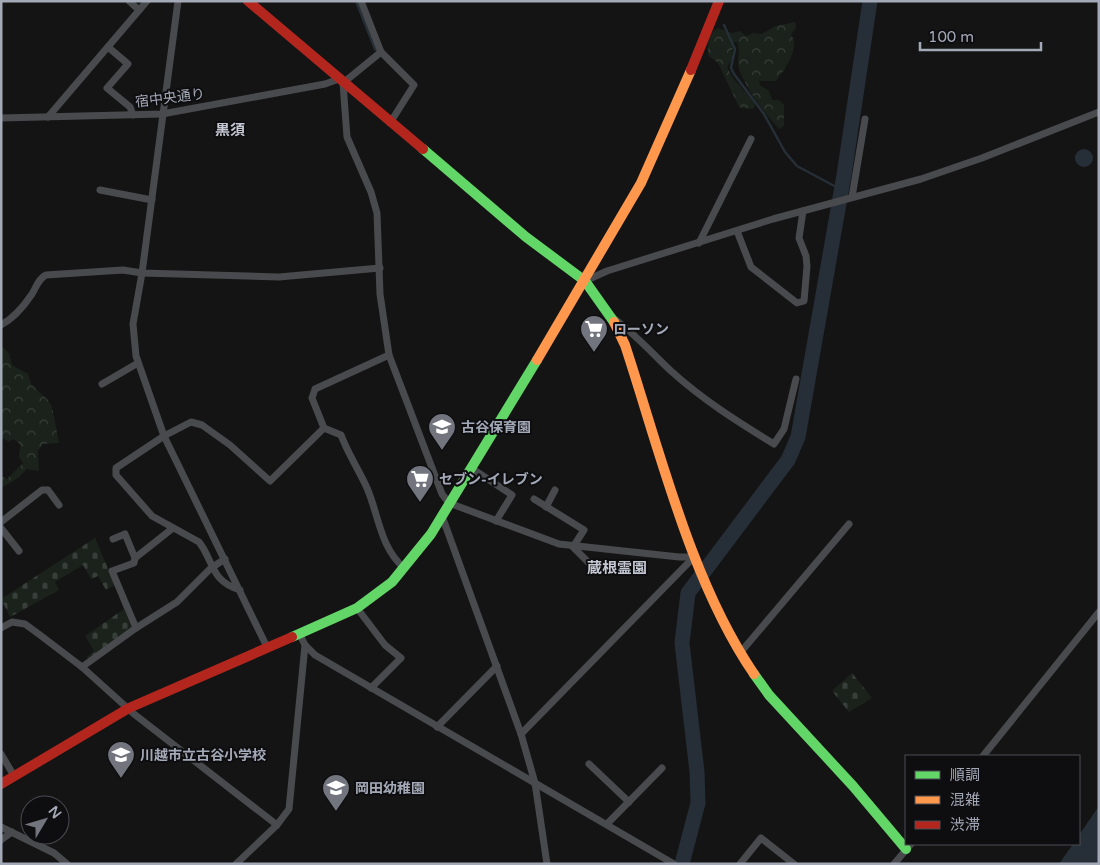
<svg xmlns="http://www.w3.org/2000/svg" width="1100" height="865" viewBox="0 0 1100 865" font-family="'Varela Round','Noto Sans JP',sans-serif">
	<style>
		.forest { fill: url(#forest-crowns) }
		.cemetery { fill: url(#cemetery-stones) }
		.water { fill: #262f37 }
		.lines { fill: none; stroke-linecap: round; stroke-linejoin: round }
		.stream { stroke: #262f37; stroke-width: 2.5 }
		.river { stroke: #262f37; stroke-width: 15 }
		.street { stroke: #484a4d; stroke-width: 7 }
		.fast { stroke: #63d668; stroke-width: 10 }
		.slow { stroke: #ff974d; stroke-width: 10 }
		.jam { stroke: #b3261e; stroke-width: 10 }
		.labels { text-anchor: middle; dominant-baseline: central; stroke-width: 4; stroke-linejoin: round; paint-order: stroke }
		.street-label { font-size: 14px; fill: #a4a9b7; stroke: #0e0e10 }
		.poi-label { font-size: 14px; font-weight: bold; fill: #a4a9b7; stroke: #0e0e10; text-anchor: start }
		.neighbourhood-label { font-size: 15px; font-weight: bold; fill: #c5c8d3; stroke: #0e0e10 }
	</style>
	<defs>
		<pattern id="forest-crowns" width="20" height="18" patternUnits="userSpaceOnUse" patternTransform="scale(1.25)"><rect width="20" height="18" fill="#1a221b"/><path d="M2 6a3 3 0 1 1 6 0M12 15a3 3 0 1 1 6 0" fill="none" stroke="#383f3a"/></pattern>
		<pattern id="cemetery-stones" width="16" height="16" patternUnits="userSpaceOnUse" patternTransform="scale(1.25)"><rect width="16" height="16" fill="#1a221b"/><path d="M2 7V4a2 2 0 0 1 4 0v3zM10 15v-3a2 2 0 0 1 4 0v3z" fill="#383f3a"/></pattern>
	</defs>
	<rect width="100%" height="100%" fill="#141414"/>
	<g class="forest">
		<path d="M795,22L796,27L791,35C801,47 784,71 776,81H759L760,85L769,91L772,100H779L784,105V126L779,129C765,113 747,91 739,69C736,60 741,52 737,42H733L732,59L727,67L733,78L754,102L755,106L753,109L741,108L738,105L718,63L708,55C707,45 708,32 718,28L732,33L740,31L746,36L753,33L762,34L775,26Z"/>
		<path d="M1,346L9,353L12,365L28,374L31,384L48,400L52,407L59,443L43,444L38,451L39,471L27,469L18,478L1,488L2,476L7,479L23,463L19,457C20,447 23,444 13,439L9,442L4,439L1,440Z"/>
	</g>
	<g class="cemetery">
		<polygon points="95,538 115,585 106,590 98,576 91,579 83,565 55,582 59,590 10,617 1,599"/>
		<polygon points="124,609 132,629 88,659 87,657 94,651 85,636"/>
		<polygon points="852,673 872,698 849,712 832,691"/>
	</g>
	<g class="water">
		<circle cx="1084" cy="158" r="9"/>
		<polygon points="1099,806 1099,864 1059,864 1073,844 1079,844 1079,835"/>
	</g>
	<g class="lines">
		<g class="stream">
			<polyline points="356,1 375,49 379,52"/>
			<polyline points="724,25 735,49 731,68 734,74 764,114 785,152 797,166 840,189"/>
		</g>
		<polyline class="river" points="682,864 698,803 697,772 682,643 688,593 788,460 798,437 844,175 870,1"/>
		<g class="street">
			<polyline points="129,1 139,10"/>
			<polyline points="178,1 142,273 133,324 136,356 164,436 267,647"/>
			<polyline points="361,1 381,52 414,85 390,123"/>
			<polyline points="108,47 128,64 107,88 130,107 133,115"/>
			<polyline points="381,52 343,83 347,137 371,192 377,213 380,294 389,355 442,494 449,503 559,544 679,557 694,557"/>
			<polyline points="48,117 147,1"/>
			<polyline points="1,118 162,114 325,84 339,79"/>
			<polyline points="100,190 152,200"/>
			<polyline points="852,197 865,119"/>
			<polyline points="737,231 751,267 797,303 804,301 807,266 806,256 799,238 803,211"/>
			<polyline points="699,243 751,139"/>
			<polyline points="585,281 607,271 773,219 921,179 982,158 1099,112"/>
			<path d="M612,317C634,333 652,353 671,371C703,400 738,422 774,444L784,429L796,379"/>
			<path d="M1,325C14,318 24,306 32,294C37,286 38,279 46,275L123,270L142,273L279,277L380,268"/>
			<path d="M389,355L315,389L312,398L324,428L341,435C348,454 359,470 367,488C379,516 380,547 404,568"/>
			<polyline points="102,384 138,363"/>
			<polyline points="471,468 512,495 496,521"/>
			<polyline points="534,499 584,530 573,547 594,568"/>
			<polyline points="546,507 555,490"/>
			<polyline points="442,516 521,734 535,783 547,864"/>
			<polyline points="1,522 42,490 48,490 59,505"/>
			<polyline points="1,528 19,551"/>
			<polyline points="113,539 125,534 135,558"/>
			<path d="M240,590C210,581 214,561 199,542L152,516L116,475V468L164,436L191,422L202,425L230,445L270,481L324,428"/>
			<polyline points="357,608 385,645 401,658 371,688"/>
			<polyline points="1,628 12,622 25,624 40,635 82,667 134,714 277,825"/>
			<polyline points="136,628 177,602 211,568 225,559"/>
			<polyline points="299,633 305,645 315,655 674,864"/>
			<polyline points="740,653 849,524"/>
			<polyline points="82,667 136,628 112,571 134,563 135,558 173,528"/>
			<polyline points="437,727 497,666"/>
			<polyline points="521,734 694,557"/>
			<polyline points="1,754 14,776"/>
			<polyline points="983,756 1099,612"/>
			<polyline points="589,764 629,802"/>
			<polyline points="607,824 662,768"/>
			<polyline points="1,827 54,853 67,864"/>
			<polyline points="1,840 12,832"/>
			<polyline points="236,864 277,825 289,809 305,645"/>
			<polyline points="740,864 761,838 794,864"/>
			<polyline points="894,864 911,844"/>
		</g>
		<g class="fast">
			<polyline points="423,149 526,237 585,281 614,322"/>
			<polyline points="292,637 357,608 392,582 431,534 537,360"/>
			<polyline points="754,674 769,695 853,786 906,849"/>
		</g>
		<g class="slow">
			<path d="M614,322L625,345C660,451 691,582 754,674"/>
			<polyline points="537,360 641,183 691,70"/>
		</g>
		<g class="jam">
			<polyline points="248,1 423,149"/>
			<polyline points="691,70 719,1"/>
			<polyline points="1,784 129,708 292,637"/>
		</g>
	</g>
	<defs>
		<symbol id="supermarket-pin" viewBox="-11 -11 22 30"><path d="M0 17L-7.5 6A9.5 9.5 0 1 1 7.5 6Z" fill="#72757e" stroke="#0e0e10"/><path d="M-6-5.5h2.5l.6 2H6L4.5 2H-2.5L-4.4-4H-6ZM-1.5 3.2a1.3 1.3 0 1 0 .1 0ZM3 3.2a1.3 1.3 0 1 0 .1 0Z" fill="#fff"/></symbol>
		<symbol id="school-pin" viewBox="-11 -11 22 30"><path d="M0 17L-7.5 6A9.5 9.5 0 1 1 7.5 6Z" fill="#72757e" stroke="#0e0e10"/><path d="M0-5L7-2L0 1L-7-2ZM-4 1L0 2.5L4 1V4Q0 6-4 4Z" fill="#fff"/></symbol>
	</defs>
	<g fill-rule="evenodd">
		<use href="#supermarket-pin" x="578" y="313" width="32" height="43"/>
		<use href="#school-pin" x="426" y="411" width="32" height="43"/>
		<use href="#supermarket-pin" x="404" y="463" width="32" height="43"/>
		<use href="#school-pin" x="105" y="739" width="32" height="43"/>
		<use href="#school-pin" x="320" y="772" width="32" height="43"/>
	</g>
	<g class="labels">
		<g class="street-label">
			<text transform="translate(170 98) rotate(-7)">宿中央通り</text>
		</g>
		<g class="poi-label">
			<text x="613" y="329">ローソン</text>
			<text x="461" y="427">古谷保育園</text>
			<text x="439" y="479">セブン-イレブン</text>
			<text x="140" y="755">川越市立古谷小学校</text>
			<text x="355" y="788">岡田幼稚園</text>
		</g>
		<g class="neighbourhood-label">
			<text x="230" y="130">黒須</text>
			<text x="617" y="568">蔵根霊園</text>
		</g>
	</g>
	<rect width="1100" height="865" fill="none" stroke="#a4a9b7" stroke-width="5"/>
	<rect x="905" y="755" width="175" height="90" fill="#0e0e10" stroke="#4a4c53"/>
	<rect x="915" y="771" width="25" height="8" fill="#63d668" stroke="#4a4c53"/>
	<text x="950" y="780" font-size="15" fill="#a4a9b7">順調</text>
	<rect x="915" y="796" width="25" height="8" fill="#ff974d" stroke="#4a4c53"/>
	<text x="950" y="805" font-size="15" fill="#a4a9b7">混雑</text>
	<rect x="915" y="821" width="25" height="8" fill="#b3261e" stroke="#4a4c53"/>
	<text x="950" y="830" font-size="15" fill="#a4a9b7">渋滞</text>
	<g transform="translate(45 820) rotate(52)"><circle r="24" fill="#0e0e10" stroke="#4a4c53"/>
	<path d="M0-4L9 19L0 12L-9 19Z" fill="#72757e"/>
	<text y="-8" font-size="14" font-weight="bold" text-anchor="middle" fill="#a4a9b7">N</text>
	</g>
	<path d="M920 42v8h121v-8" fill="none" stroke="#a4a9b7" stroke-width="2.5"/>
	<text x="928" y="42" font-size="15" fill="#a4a9b7" stroke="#0e0e10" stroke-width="4" paint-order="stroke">100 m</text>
</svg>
